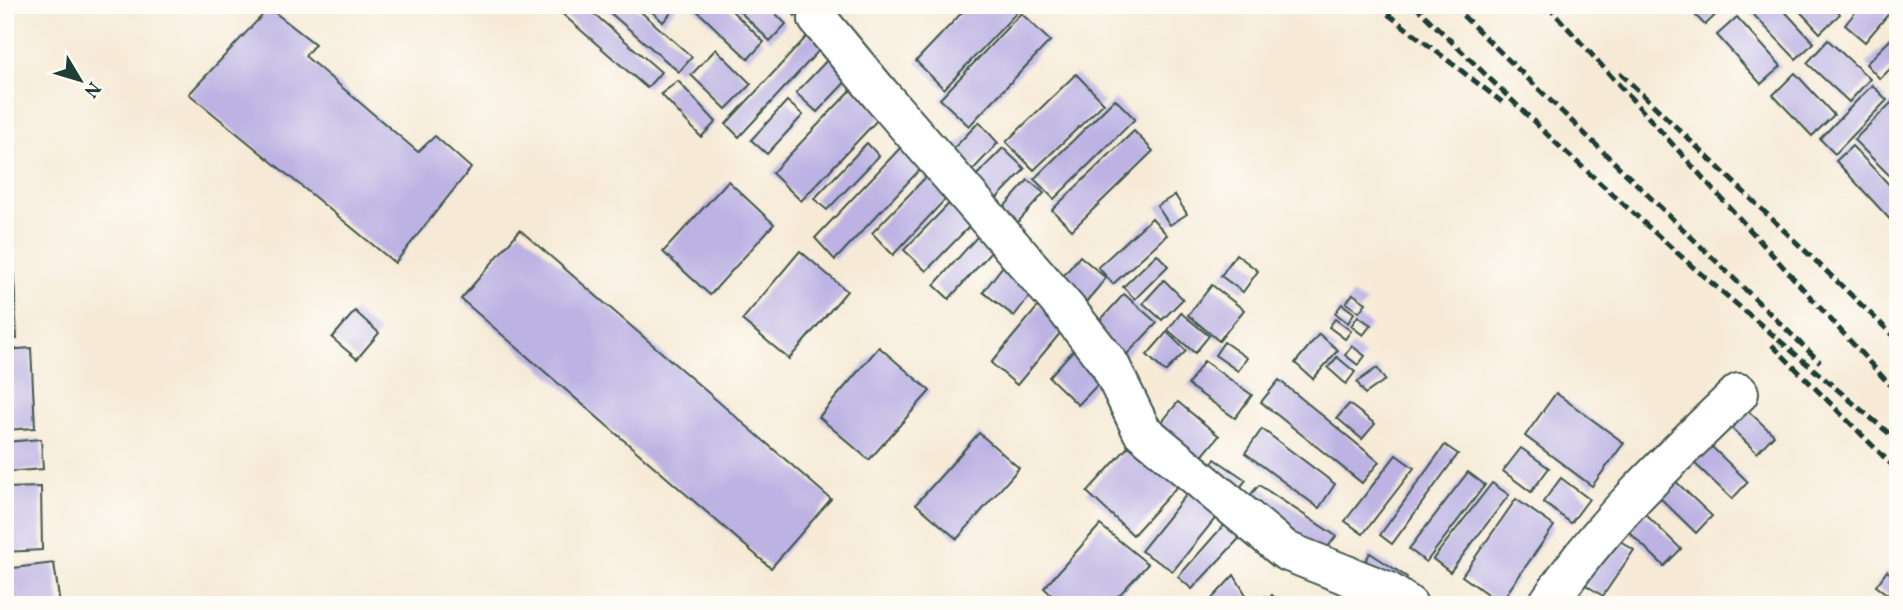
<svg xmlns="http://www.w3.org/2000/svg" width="1903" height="610" viewBox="0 0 1903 610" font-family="Vollkorn,serif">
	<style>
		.building { fill: #bcb2e3 }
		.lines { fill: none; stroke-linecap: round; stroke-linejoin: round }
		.minor-casing { stroke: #3f574c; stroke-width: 42 }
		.minor { stroke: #fff; stroke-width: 38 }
		.rail { stroke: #1f3d34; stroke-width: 5; stroke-dasharray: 10 5; stroke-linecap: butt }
	</style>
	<rect width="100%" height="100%" fill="#fdfcf7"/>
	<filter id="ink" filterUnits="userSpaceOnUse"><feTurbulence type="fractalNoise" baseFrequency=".0143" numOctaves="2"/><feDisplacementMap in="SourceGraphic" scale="14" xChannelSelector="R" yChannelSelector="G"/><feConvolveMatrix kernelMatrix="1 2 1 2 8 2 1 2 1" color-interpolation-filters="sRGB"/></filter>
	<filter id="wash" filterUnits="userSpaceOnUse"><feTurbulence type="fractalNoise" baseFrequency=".00686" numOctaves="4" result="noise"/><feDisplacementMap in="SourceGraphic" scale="28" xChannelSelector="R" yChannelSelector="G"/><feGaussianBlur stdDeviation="1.57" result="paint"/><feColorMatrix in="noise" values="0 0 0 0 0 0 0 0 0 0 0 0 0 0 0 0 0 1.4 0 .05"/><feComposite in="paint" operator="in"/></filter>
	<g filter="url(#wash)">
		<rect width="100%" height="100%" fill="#f6ead6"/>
		<g id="blocks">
			<g class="building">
				<polygon points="565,5 584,5 661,72 647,88 559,11"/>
				<polygon points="601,5 633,5 692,57 679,72"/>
				<polygon points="645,5 678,5 663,22"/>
				<polygon points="691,5 726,5 764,42 748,59"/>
				<polygon points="733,5 767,5 786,24 770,41"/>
				<polygon points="786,5 806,5 795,16"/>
				<polygon points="969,5 1024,5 944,89 916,61"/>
				<polygon points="1690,5 1726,5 1705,25 1687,7"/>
				<polygon points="1754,5 1779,5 1814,43 1796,59 1749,10"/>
				<polygon points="1794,5 1833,5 1840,14 1820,33"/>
				<polygon points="1861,5 1896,5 1865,42 1845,25"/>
				<polygon points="269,8 315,44 305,56 418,152 435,136 471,168 395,263 189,94"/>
				<polygon points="1021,13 1050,41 969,126 940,99"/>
				<polygon points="1737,17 1781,66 1761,84 1717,35"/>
				<polygon points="1898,32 1898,61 1880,79 1866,64"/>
				<polygon points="810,33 823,46 739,137 726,124"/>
				<polygon points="1828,40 1870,79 1849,102 1807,63"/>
				<polygon points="716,49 751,84 726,109 691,75"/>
				<polygon points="832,55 853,74 817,112 796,93"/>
				<polygon points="1795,73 1834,115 1812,136 1773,95"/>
				<polygon points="1076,74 1104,103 1034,170 1006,142"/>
				<polygon points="678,81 716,122 701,137 661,94"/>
				<polygon points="1872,85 1887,100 1835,154 1820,139"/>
				<polygon points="5,87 15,152 5,153"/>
				<polygon points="853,88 882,115 801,201 772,173"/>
				<polygon points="1115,99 1135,119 1054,199 1034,179"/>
				<polygon points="787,101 803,115 767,154 751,140"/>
				<polygon points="1891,103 1898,109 1898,184 1854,140"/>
				<polygon points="979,122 998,143 893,255 872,233"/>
				<polygon points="921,126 941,147 835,260 815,238"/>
				<polygon points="1134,131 1153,151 1072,230 1052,210"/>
				<polygon points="867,143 879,156 827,210 814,199"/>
				<polygon points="1852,146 1898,194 1896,226 1836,161"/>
				<polygon points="1003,148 1025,169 926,271 904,250"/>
				<polygon points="5,172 9,172 17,339 5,340"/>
				<polygon points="1028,180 1044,193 949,299 934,285"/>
				<polygon points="728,181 774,224 710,295 663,252"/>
				<polygon points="1175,195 1187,214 1170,225 1157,206"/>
				<polygon points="1152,218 1167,235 1113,284 1098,267"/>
				<polygon points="520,230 831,499 771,568 461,299"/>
				<polygon points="800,251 847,291 789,359 742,320"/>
				<polygon points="1157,254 1168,266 1135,299 1123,287"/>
				<polygon points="1236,254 1258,271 1243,292 1221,276"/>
				<polygon points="1080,256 1106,278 1017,385 991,363"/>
				<polygon points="1003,266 1034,290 1014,316 983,292"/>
				<polygon points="1164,280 1183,299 1162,320 1143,303"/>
				<polygon points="1212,285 1244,310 1219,341 1188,315"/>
				<polygon points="1124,294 1157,323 1078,405 1049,377"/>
				<polygon points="1353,294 1366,303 1359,312 1346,303"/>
				<polygon points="1342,304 1354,313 1348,323 1335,313"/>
				<polygon points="355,311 379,333 357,359 332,338"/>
				<polygon points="1181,313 1209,336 1195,353 1168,330"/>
				<polygon points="1358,316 1371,325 1363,335 1351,326"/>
				<polygon points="1335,319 1351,331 1345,339 1329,327"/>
				<polygon points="1167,332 1186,351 1165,372 1147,355"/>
				<polygon points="1319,334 1338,350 1313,379 1295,363"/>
				<polygon points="1224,342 1247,358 1238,371 1215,355"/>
				<polygon points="1352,346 1365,356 1358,365 1345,355"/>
				<polygon points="879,347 930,391 869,460 819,417"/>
				<polygon points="31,348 35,428 5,430 5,350"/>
				<polygon points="1337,357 1355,372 1346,384 1328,368"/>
				<polygon points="1204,361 1252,395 1235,418 1188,385"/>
				<polygon points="1377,368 1385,380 1365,394 1357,382"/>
				<polygon points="1279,380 1379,462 1362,483 1261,402"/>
				<polygon points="1556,393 1624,443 1592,486 1525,436"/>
				<polygon points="1730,394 1774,435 1757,453 1714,411"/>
				<polygon points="1178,402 1219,436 1199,460 1158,427"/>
				<polygon points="1349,404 1375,424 1362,439 1337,418"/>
				<polygon points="1262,429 1335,484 1319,508 1245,453"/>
				<polygon points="979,433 1019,468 957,539 916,504"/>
				<polygon points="1136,438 1183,480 1133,535 1087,492"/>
				<polygon points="41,439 43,469 5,472 5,442"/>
				<polygon points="1705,440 1748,482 1732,499 1688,457"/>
				<polygon points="1445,445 1458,454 1392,544 1380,535"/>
				<polygon points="1521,448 1549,468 1531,492 1503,471"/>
				<polygon points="1396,455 1414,468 1363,534 1345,521"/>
				<polygon points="1215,459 1246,480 1173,571 1141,551"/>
				<polygon points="1468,472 1485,485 1426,562 1409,549"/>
				<polygon points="1669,475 1712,516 1696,533 1653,491"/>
				<polygon points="1561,478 1589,499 1571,523 1543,502"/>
				<polygon points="1492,483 1509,495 1450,572 1433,559"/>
				<polygon points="1259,485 1336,536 1311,570 1247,530 1192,589 1178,577"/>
				<polygon points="41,487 42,550 5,552 5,488"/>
				<polygon points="1516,499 1554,526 1500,603 1462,576"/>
				<polygon points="1638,507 1681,549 1664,566 1621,524"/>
				<polygon points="1100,525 1148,564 1110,605 1062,605 1044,588"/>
				<polygon points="1611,535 1634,550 1603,596 1581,582"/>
				<polygon points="1370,553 1407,577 1392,605 1356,605 1345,599"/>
				<polygon points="54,563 60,605 5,605 5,569"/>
				<polygon points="1887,571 1898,580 1898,602 1876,586"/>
				<polygon points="1234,575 1252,605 1210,605 1208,603"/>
				<polygon points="1568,589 1594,605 1558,605"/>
				<polygon points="1272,595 1282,605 1263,605"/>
			</g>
		</g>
	</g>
	<g filter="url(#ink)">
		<use href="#blocks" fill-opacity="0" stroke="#3f574c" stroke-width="2"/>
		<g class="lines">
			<defs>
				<g id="minor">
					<polyline points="821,5 818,19 880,94 1067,310 1110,365 1142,431 1286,551 1387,591 1408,605"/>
					<path d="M1547,605C1600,525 1671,458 1739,393"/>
				</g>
			</defs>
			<use href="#minor" class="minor-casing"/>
			<use href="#minor" class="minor"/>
			<g class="rail">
				<polyline points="1376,5 1502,102"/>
				<polyline points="1414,5 1558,145 1694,268 1898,441"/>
				<polyline points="1452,5 1820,362"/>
				<polyline points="1547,5 1898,394"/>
				<polyline points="1620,73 1898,340"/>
				<polyline points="1772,345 1898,471"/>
			</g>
		</g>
	</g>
	<rect width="1903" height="610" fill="none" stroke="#fdfcf7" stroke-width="28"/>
	<g transform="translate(80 80) rotate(128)" stroke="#fdfcf7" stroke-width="5" paint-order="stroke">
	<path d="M0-5L12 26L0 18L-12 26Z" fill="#1f3d34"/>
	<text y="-10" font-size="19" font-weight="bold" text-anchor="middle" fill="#1f3d34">N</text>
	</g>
</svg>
